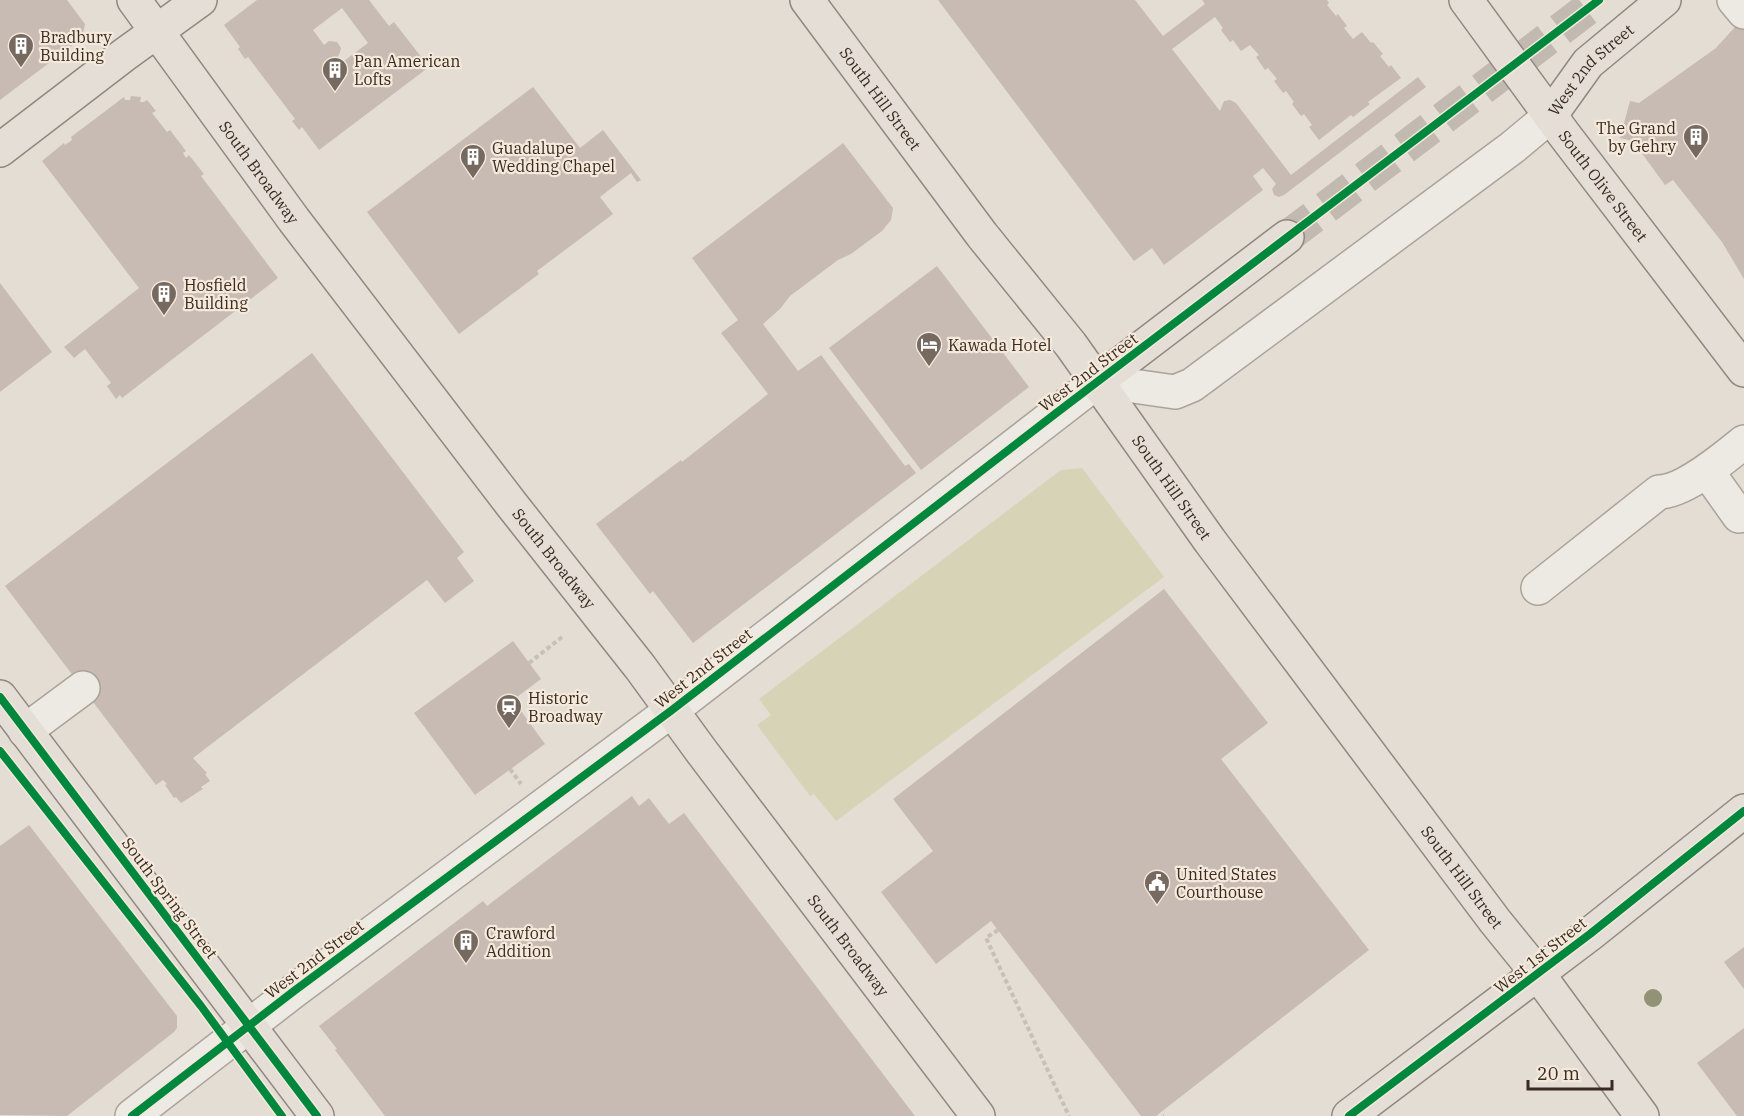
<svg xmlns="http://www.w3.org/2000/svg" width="1744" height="1116" viewBox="0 0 1744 1116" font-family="'IBM Plex Serif',serif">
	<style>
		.green { fill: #d6d3b6 }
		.building { fill: #c8bbb3; fill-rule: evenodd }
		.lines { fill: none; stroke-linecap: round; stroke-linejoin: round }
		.major-tunnel { stroke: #c2b9b0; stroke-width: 33; stroke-dasharray: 33 16; stroke-linecap: butt }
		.minor-casing { stroke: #aaa39b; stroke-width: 36 }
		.major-casing { stroke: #908881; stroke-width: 36 }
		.path { stroke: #c6c0ba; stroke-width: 4; stroke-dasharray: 4.5 3; stroke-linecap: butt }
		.minor { stroke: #ede9e3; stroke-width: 33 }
		.major { stroke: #e4ded6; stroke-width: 33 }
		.cycleway-casing { stroke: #f4e9da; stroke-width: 11 }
		.cycleway { stroke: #00873e; stroke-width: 8 }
		.tree { fill: #929276 }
		.labels { text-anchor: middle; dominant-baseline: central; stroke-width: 4.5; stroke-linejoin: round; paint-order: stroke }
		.poi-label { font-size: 16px; fill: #392b22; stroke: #f4e9da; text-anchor: start }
		.street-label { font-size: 16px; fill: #392b22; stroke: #f4e9da }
	</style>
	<rect width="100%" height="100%" fill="#e4ddd3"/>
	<polygon class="green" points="1082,468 1164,577 836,821 814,794 810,796 757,725 771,715 759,699 1061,470"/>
	<g class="building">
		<polygon points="0,0 67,0 85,24 82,38 0,100"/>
		<path d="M257,0H369L389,26L394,22L429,67L319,150L302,127L299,130L292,121L295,119L248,57L245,59L238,49L240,47L224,25ZM342,8L368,43L340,64L336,58L339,55L341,48L337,42L329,41L324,45L313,30Z"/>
		<polygon points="938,0 1135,0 1163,36 1205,4 1202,0 1327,0 1329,3 1327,5 1336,16 1338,14 1347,26 1344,28 1353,39 1362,32 1371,43 1373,42 1383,54 1380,56 1389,67 1391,65 1401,78 1368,102 1370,104 1353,117 1351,115 1319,140 1309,127 1312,125 1304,114 1301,116 1292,104 1294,102 1286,91 1283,93 1274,81 1277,79 1268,68 1265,70 1256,57 1259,55 1250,45 1241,51 1233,40 1230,42 1221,30 1223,28 1215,17 1172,49 1220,111 1224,101 1230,100 1236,103 1291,175 1418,77 1426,87 1284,195 1279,197 1274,195 1272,189 1276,184 1263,168 1253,176 1263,190 1164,265 1152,248 1134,261"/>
		<polygon points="1744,17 1744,279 1722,242 1673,180 1665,185 1633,141 1620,138 1630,101 1639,103 1716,48"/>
		<polygon points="533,87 580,148 603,130 641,180 637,182 631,173 600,197 613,214 537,271 539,274 459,334 367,212"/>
		<polygon points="131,96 141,97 140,102 144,102 147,100 156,111 152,113 167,132 170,130 186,151 183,153 186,158 189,155 204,174 201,176 278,278 122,398 120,395 116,399 107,386 111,383 85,349 74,358 64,347 139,288 42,161 64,143 65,145 72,140 71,137 124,97 125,100 130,100"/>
		<polygon points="843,143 893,208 891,220 882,231 851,254 838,260 790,296 780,309 763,324 798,371 821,355 905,466 909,464 916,473 693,643 653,591 650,594 596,524 681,460 682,462 768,394 721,333 738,320 692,258"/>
		<polygon points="937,266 1029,387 921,470 829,348"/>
		<polygon points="0,283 52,352 0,392"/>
		<polygon points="312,353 464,552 457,558 474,581 445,603 427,580 193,758 207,773 205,774 210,781 201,787 203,789 181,803 176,797 174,798 165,785 167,784 163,780 156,785 5,586"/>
		<polygon points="1164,589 1268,723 1221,759 1369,950 1156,1116 1141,1116 991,921 936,964 881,892 933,851 893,799"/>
		<polygon points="513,641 541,679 513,700 545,744 475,795 414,713"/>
		<polygon points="632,796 639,806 649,798 669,824 684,813 915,1116 385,1116 335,1050 337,1049 319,1026 483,901 487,906"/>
		<polygon points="29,825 177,1016 177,1028 174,1032 67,1116 0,1115 0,846"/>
		<polygon points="1744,947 1744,989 1724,962"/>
		<polygon points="1744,1028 1744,1116 1737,1116 1697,1063"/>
	</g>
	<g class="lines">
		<polyline class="major-tunnel" points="1287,237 1599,0"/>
		<defs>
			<g id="minor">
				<polyline points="1734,0 1744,12"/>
				<polyline points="1707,471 1739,516"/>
				<path d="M1538,588L1659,492C1684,492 1724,458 1744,442"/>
				<polyline points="25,731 83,688"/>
				<polyline points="132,1116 294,991 672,710 1098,381 1175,392 1192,385 1513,147 1550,116"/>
			</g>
			<g id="major">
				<path id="s1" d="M134,0L294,220L512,505L640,667L702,752L978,1116"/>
				<path id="s2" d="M807,0L982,235L1071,345L1210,541L1495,921L1538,974L1642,1116"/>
				<path id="s3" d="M1466,0L1563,133L1744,370"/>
				<path id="s4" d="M1550,116L1588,63L1664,0"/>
				<polyline points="0,150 124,55 200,0"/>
				<polyline points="1098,381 1287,237"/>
				<polyline points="0,697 317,1116"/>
				<polyline points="1349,1116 1590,934 1744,811"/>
			</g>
		</defs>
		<use href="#minor" class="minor-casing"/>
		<use href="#major" class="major-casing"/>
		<g class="path">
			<polyline points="529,663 562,637"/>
			<polyline points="510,769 521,784"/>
			<polyline points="998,930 986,938 1069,1116"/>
			<polyline points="1163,1116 1164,1116"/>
		</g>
		<use href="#minor" class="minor"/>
		<use href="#major" class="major"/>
		<defs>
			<g id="cycleway">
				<polyline points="0,697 317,1116"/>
				<polyline points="0,751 201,1006 282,1116"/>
				<polyline points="132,1116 294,991 672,710 1055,414 1599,0"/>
				<polyline points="1349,1116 1590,934 1744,811"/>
			</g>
		</defs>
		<use href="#cycleway" class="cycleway-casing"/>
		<use href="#cycleway" class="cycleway"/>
	</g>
	<circle class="tree" cx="1653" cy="998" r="9"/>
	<defs>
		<symbol id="building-pin" viewBox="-11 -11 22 30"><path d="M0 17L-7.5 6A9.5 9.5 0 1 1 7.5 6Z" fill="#756960" stroke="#f4e9da"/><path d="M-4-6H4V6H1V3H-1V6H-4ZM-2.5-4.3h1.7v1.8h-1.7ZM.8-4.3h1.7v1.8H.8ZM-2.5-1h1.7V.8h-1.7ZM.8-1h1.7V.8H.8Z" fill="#fff"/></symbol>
		<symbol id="hotel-pin" viewBox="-11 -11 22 30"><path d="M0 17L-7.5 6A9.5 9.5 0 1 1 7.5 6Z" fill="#756960" stroke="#f4e9da"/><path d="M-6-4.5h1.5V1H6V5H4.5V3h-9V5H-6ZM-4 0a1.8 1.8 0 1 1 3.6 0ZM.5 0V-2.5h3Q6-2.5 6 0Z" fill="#fff"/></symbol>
		<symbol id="station-pin" viewBox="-11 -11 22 30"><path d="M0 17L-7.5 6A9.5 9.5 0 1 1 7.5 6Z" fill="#756960" stroke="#f4e9da"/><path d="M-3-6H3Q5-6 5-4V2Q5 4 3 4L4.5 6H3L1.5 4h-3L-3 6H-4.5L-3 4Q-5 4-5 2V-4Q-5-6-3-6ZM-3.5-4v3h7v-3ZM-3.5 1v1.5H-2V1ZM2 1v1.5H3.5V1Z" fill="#fff"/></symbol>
		<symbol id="civic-pin" viewBox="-11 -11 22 30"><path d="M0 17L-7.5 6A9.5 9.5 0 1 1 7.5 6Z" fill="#756960" stroke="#f4e9da"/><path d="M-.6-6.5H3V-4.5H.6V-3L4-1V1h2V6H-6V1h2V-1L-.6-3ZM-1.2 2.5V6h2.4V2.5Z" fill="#fff"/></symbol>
	</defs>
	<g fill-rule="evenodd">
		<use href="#building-pin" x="6" y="31" width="30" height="40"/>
		<use href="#building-pin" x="320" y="55" width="30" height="40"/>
		<use href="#building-pin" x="1681" y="122" width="30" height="40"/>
		<use href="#building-pin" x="458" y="142" width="30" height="40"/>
		<use href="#building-pin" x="149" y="279" width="30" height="40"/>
		<use href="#hotel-pin" x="914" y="330" width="30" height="40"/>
		<use href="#station-pin" x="494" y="692" width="30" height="40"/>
		<use href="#civic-pin" x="1142" y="868" width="30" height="40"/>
		<use href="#building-pin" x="451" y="927" width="30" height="40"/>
	</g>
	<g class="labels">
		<g class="poi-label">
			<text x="40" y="37">Bradbury<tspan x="40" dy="18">Building</tspan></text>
			<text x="354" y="61">Pan American<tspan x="354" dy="18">Lofts</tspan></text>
			<text x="1676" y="128" text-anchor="end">The Grand<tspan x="1676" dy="18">by Gehry</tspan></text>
			<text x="492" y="148">Guadalupe<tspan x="492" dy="18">Wedding Chapel</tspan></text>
			<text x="184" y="285">Hosfield<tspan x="184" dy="18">Building</tspan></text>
			<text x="948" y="345">Kawada Hotel</text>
			<text x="528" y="698">Historic<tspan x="528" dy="18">Broadway</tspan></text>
			<text x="1176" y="874">United States<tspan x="1176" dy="18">Courthouse</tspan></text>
			<text x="486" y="933">Crawford<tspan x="486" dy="18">Addition</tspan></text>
		</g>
		<g class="street-label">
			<text stroke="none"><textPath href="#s4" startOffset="62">West 2nd Street</textPath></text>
			<text stroke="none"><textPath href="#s2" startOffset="123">South Hill Street</textPath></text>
			<text stroke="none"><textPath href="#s1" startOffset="213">South Broadway</textPath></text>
			<text stroke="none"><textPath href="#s3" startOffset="231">South Olive Street</textPath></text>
			<text transform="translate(1088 372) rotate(-37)">West 2nd Street</text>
			<text stroke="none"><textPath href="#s2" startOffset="609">South Hill Street</textPath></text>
			<text stroke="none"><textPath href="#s1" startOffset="699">South Broadway</textPath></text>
			<text transform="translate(703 668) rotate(-38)">West 2nd Street</text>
			<text stroke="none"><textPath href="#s2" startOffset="1095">South Hill Street</textPath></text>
			<text transform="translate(170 898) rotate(53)">South Spring Street</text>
			<text stroke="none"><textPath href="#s1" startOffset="1185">South Broadway</textPath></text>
			<text transform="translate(1540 955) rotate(-38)">West 1st Street</text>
			<text transform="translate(314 959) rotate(-37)">West 2nd Street</text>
		</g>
	</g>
	<path d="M1528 1080v9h84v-9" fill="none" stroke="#392b22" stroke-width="3"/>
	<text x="1537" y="1080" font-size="18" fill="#392b22" stroke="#f4e9da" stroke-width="4.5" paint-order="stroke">20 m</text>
</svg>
